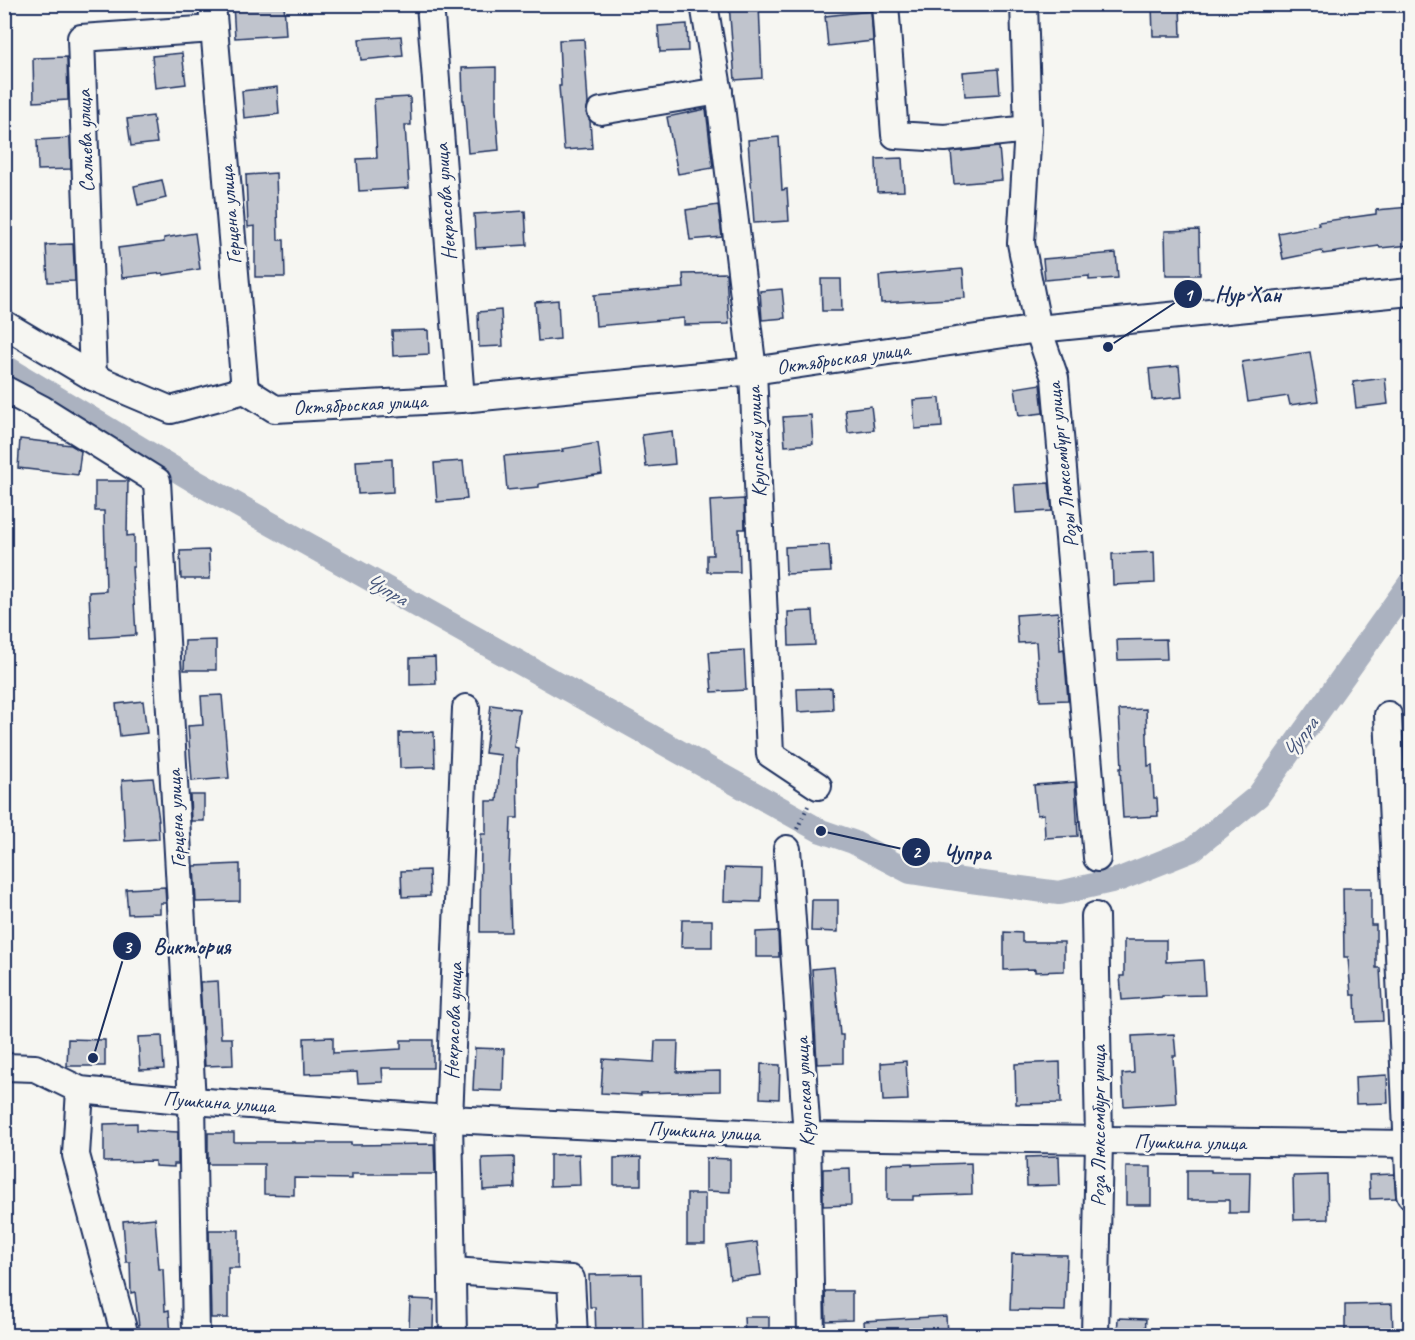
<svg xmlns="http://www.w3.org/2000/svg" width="1415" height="1340" viewBox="0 0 1415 1340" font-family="Caveat,sans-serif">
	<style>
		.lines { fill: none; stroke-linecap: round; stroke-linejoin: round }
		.canal { stroke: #abb2c0; stroke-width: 24 }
		.building { fill: #c0c4cd; stroke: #1b2f5e; stroke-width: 1.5 }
		.minor-casing { stroke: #1b2f5e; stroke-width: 30 }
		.path { stroke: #1b2f5e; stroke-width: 4; stroke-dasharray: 1.5 4.5; stroke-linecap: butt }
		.minor { stroke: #f6f6f2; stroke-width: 26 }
		.labels { text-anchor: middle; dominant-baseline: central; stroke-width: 5; stroke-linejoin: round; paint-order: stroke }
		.street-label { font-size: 21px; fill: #1b2f5e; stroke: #f6f6f2 }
		.water-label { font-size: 22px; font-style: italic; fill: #46567b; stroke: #f6f6f2 }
		.leader { fill: none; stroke: #1b2f5e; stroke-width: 2 }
		.callout-dot { fill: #1b2f5e; stroke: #f6f6f2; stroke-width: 2 }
		.mark-label { font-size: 18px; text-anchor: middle; font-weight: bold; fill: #fff }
		.callout-label { font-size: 22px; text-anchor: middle; font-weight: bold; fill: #1b2f5e; stroke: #f6f6f2; stroke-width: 5; stroke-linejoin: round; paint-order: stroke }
	</style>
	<rect width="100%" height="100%" fill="#f6f6f2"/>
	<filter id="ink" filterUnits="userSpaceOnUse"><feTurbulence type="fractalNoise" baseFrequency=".0167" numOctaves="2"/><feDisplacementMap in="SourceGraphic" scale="12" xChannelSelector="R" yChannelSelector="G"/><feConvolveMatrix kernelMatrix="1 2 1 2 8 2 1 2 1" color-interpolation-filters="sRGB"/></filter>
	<g filter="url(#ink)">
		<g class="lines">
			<polyline class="canal" points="4,366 198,483 821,831 853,842 910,872 969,881 1059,893 1120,879 1192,850 1258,796 1410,583"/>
		</g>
		<g class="building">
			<polygon points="233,4 284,4 286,35 235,38"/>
			<polygon points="729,4 759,4 762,78 735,80"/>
			<polygon points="1180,4 1181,36 1153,36 1152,5"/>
			<polygon points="871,11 873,41 828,46 825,16"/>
			<polygon points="687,24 688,51 660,52 658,26"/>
			<polygon points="401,36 403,56 361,60 359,39"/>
			<polygon points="584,39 588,104 586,113 590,121 592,148 564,150 559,86 561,86 559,40"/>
			<polygon points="182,53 186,84 155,88 152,56"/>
			<polygon points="67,57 68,100 34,102 33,58"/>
			<polygon points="496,67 496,110 499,150 468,153 464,100 463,100 462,68"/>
			<polygon points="998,69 1000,94 965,96 963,72"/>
			<polygon points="277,87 279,114 244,118 242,91"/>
			<polygon points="410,97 411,125 405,125 409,188 359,191 357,159 377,158 374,99"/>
			<polygon points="706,109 713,168 678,174 667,117"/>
			<polygon points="153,116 157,143 131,146 127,119"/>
			<polygon points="779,137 782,190 787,189 789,221 754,223 748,140"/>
			<polygon points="70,138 71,169 38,170 37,140"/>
			<polygon points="999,147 1002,180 954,184 951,152"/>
			<polygon points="902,158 904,191 877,192 876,159"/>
			<polygon points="276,173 278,240 284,240 285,277 255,277 255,226 248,227 246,175"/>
			<polygon points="162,180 166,198 138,205 134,186"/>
			<polygon points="718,205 722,237 690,240 686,210"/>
			<polygon points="1410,207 1410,245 1380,248 1379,246 1323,254 1322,251 1283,259 1278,233 1319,225 1318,222 1376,214 1376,210"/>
			<polygon points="525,211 527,245 476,248 474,214"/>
			<polygon points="1199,230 1200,275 1166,275 1165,231"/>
			<polygon points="195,233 200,269 163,275 163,273 122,278 118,248 164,242 164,238"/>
			<polygon points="73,244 75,281 48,282 46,245"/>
			<polygon points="1116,253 1118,278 1089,280 1089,276 1045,280 1043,259"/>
			<polygon points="963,269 965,298 881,303 879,276"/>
			<polygon points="726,273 729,324 684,325 684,318 596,326 594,295 684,288 683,274"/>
			<polygon points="821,279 841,279 842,311 822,311"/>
			<polygon points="782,289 785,318 762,320 760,291"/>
			<polygon points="558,300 560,339 538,341 535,302"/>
			<polygon points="501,310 503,346 479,347 478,312"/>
			<polygon points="428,330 429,354 393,356 392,331"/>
			<polygon points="1310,352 1318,401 1290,405 1288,396 1248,402 1242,362"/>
			<polygon points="1179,366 1182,397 1152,400 1149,369"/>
			<polygon points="1385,378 1388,404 1356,408 1353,382"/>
			<polygon points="1040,384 1043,413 1019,416 1015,388"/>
			<polygon points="940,398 942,427 915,429 913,400"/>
			<polygon points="871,406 874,430 848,433 845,409"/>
			<polygon points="811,415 813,444 785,446 783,417"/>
			<polygon points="672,431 675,464 646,467 642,435"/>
			<polygon points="20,439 71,445 81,451 78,475 18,468"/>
			<polygon points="598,443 602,474 539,484 539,487 507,490 504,456 563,451 562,449"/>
			<polygon points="392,459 393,492 358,494 356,461"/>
			<polygon points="463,461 467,499 437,502 434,463"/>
			<polygon points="95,481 128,481 127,536 134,535 134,567 132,567 136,635 91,638 89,592 106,591 104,511 95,511"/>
			<polygon points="1049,483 1052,511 1016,513 1014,485"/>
			<polygon points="744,499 745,529 739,529 740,572 707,572 707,555 713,555 710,501"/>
			<polygon points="829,545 831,572 786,574 785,547"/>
			<polygon points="209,550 210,579 181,579 180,551"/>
			<polygon points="1154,552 1155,583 1113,585 1112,554"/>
			<polygon points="813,611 815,645 789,646 788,612"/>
			<polygon points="1058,612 1060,650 1064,649 1068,700 1040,701 1036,642 1018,643 1016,615"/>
			<polygon points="1166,639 1167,659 1118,660 1117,640"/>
			<polygon points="216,640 216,670 184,670 185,641"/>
			<polygon points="744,650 746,690 712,692 709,652"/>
			<polygon points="435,657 436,684 410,685 410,658"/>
			<polygon points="832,688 833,710 798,712 797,689"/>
			<polygon points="222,695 229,778 192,781 188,726 203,725 201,696"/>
			<polygon points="143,701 147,733 120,736 116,704"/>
			<polygon points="491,705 519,709 514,747 518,748 517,765 518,818 511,818 509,873 511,932 480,932 481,834 486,834 486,801 497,801 501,755 485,753"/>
			<polygon points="1146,709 1148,766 1152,765 1154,798 1157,798 1158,816 1123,818 1120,768 1122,768 1119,710"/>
			<polygon points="434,732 435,767 400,768 399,733"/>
			<polygon points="153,778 159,820 158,820 159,839 125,841 122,780"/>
			<polygon points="1075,782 1078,836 1045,838 1044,814 1037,815 1034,785"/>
			<polygon points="190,795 204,795 204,821 191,821"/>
			<polygon points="240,864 240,901 196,902 194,866"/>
			<polygon points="725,868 762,869 761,902 724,901"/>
			<polygon points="429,870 430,896 402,897 401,871"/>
			<polygon points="165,887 166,903 160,903 160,913 128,914 126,889"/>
			<polygon points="1343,888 1371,888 1371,925 1376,925 1376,968 1380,968 1383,1021 1356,1022 1355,995 1351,995 1348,957 1344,957"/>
			<polygon points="812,900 838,900 838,932 811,931"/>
			<polygon points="682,920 712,920 712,947 681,947"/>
			<polygon points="778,931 779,957 756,957 756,932"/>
			<polygon points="1004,932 1022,933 1022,942 1064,942 1064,971 1035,972 1035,969 1004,970"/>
			<polygon points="1124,940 1166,940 1166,962 1203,960 1205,995 1162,996 1162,997 1122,1000 1120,976 1124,976"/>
			<polygon points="834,967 840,1035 843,1035 843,1063 817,1064 812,969"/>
			<polygon points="218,981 221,1038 232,1038 233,1065 205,1066 200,982"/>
			<polygon points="1174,1034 1176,1056 1173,1056 1176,1103 1124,1106 1122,1074 1134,1073 1132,1036"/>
			<polygon points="162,1036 164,1069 140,1070 138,1037"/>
			<polygon points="333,1037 333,1053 401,1049 401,1040 433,1040 433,1068 382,1068 383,1082 358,1083 357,1072 305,1074 304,1038"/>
			<polygon points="68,1039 105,1040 105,1066 67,1066"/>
			<polygon points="655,1041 678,1041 677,1072 720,1071 720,1091 641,1093 641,1095 601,1093 603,1059 654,1062"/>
			<polygon points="475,1048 504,1049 503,1091 473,1090"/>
			<polygon points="906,1061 908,1100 883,1101 881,1063"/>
			<polygon points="1060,1062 1061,1103 1016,1104 1015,1064"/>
			<polygon points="761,1064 780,1065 779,1099 760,1098"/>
			<polygon points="1387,1075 1388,1103 1356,1104 1355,1077"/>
			<polygon points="137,1123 137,1130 178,1132 178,1164 174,1164 174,1167 155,1166 155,1161 104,1162 104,1124"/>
			<polygon points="208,1133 234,1133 234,1142 294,1142 294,1143 351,1143 351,1145 434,1144 435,1174 351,1174 351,1179 294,1178 294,1195 264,1194 264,1164 208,1164"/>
			<polygon points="579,1154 580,1185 550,1186 550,1155"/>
			<polygon points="1059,1156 1060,1185 1027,1186 1026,1157"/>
			<polygon points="514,1157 515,1188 483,1190 482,1158"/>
			<polygon points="641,1157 641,1185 614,1185 614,1158"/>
			<polygon points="706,1158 730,1159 730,1192 706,1191"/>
			<polygon points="912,1163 912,1165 971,1163 972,1194 913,1196 913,1200 887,1200 887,1164"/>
			<rect x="1126" y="1167" width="25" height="38"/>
			<polygon points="850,1168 851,1205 823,1206 823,1169"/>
			<polygon points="1187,1170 1211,1170 1211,1172 1250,1172 1249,1213 1229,1213 1229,1200 1187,1200"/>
			<polygon points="1394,1174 1396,1198 1370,1199 1369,1175"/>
			<polygon points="1327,1175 1328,1219 1294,1220 1293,1176"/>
			<rect x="687" y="1194" width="18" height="50"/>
			<polygon points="155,1218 159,1269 163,1269 165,1311 169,1310 171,1335 140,1335 135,1292 131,1293 130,1262 126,1262 123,1221"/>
			<polygon points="209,1230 239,1230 239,1268 228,1268 228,1318 211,1318"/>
			<polygon points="757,1242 761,1275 730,1279 726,1246"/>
			<polygon points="1012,1254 1067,1255 1065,1311 1010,1310"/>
			<polygon points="642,1274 643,1335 596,1335 595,1307 590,1307 589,1275"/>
			<polygon points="825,1291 852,1291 852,1320 826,1321"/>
			<polygon points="410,1299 434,1300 433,1328 409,1328"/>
			<polygon points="1392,1304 1393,1335 1345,1335 1345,1305"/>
			<polygon points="946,1316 947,1335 865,1335 864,1321"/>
			<polygon points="744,1317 769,1317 769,1335 745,1335"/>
			<polygon points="1118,1318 1146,1319 1145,1335 1117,1335"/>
		</g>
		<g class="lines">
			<defs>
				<g id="minor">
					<polyline points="212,4 245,390 275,409 461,399 753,371 1038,329 1410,292"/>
					<polyline points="430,4 461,399"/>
					<polyline points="704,4 721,106 753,371 770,754 818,786"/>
					<polyline points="885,4 895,135 945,138 1028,129"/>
					<polyline points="1024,4 1028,129 1021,243 1038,329 1055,378 1097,858"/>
					<polyline points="601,111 719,91"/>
					<polyline points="4,324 93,377 171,410 245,390"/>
					<polyline points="93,377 81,38 214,29"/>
					<polyline points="4,389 42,409 157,481 192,1101 196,1336"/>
					<polyline points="1388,715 1410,1195"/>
					<polyline points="787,849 807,1136 811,1336"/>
					<polyline points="1095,916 1099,1141 1095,1336"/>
					<polyline points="4,1067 35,1068 80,1090 192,1101 449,1119 807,1136 1410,1144"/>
					<polyline points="80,1090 76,1155 125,1336"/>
					<polyline points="452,1271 571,1279 574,1336"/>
					<polyline points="453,1336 449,1119 466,708"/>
				</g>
			</defs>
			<use href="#minor" class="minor-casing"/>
			<polyline class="path" points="797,829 808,806"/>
			<use href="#minor" class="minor"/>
		</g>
	</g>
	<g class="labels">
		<g class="street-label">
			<text transform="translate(85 141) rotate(-92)">Салиева улица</text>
			<text transform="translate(445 202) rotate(-94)">Некрасова улица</text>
			<text transform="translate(230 215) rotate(-95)">Герцена улица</text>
			<text transform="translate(843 358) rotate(-8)">Октябрьская улица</text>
			<text transform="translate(360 404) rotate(-3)">Октябрьская улица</text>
			<text transform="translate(756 442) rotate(-93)">Крупской улица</text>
			<text transform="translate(1062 465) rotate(-96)">Розы Люксембург улица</text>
			<text transform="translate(176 819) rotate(-93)">Герцена улица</text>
			<text transform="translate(453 1021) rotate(-88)">Некрасова улица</text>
			<text transform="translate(804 1092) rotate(-93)">Крупская улица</text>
			<text transform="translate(219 1102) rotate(4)">Пушкина улица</text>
			<text transform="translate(1098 1126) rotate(-90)">Роза Люксембург улица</text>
			<text transform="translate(704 1131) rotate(3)">Пушкина улица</text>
			<text transform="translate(1190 1142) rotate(1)">Пушкина улица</text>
		</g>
		<g class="water-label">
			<text transform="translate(386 589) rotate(29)">Чупра</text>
			<text transform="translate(1300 738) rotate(-54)">Чупра</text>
		</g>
	</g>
	<path class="leader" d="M1108 347L1188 294M821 831L916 852M93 1058L127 946"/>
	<g class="callout-dot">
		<circle cx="1108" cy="347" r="6"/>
		<circle cx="821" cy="831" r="6"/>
		<circle cx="93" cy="1058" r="6"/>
		<circle cx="1188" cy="294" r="15"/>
		<circle cx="916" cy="852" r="15"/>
		<circle cx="127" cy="946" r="15"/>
	</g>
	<g class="mark-label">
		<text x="1188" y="301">1</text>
		<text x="916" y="858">2</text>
		<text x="127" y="953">3</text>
	</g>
	<g class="callout-label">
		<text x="1248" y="302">Нур Хан</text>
		<text x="967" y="860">Чупра</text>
		<text x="192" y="954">Виктория</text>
	</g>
	<rect width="1415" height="1340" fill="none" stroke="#f6f6f2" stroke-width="24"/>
	<rect x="12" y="12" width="1391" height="1316" fill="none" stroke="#1b2f5e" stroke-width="2" filter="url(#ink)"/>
</svg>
